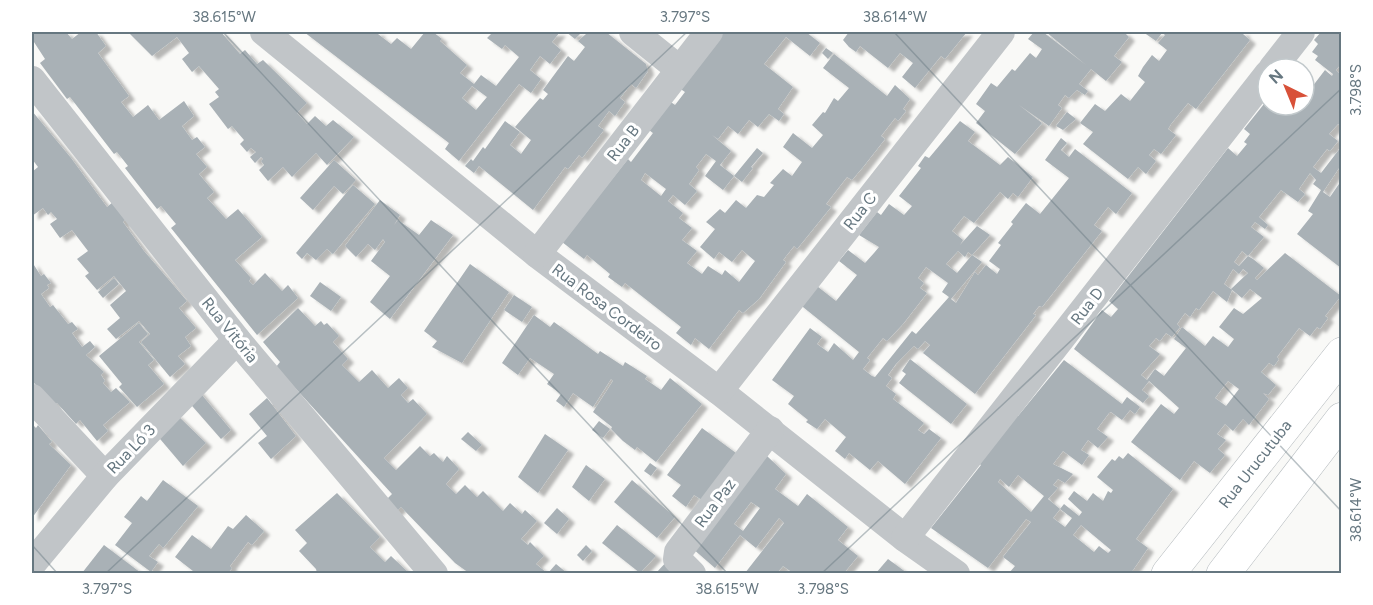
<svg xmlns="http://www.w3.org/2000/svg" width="1373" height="605" viewBox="0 0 1373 605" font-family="Figtree,sans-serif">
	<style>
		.building { fill: #a9b1b6; fill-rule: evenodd; filter: url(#shadow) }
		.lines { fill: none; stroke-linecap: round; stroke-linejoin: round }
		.secondary-casing { stroke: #b3b9bd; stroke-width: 34 }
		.street { stroke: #c1c5c8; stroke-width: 28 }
		.secondary { stroke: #fff; stroke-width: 33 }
		.ticks { fill: none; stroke: #667780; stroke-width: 1.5; stroke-opacity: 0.45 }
		.labels { text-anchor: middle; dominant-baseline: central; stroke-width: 6; stroke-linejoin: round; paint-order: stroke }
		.street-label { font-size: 16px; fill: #667780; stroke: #fff }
		.neatline { fill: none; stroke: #667780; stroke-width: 2 }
		.ticks-label { font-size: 15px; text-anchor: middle; fill: #667780 }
	</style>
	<defs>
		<filter id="shadow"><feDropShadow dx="6" dy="4" stdDeviation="1.5" flood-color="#0004"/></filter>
	</defs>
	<rect width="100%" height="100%" fill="#f9f9f7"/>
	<g class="building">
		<polygon points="32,32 66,32 72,39 81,32 96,32 106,46 98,53 129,96 121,102 133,117 148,105 159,120 184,101 194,116 182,126 192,140 197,137 205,147 196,154 207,167 199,174 214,192 207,198 226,219 238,209 262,237 235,260 251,278 249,281 253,285 265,273 282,291 288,285 298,298 257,335 171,228 176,224 161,206 157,209 125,168 128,166 117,152 114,154 70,97 67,99 40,63 45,59 32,39"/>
		<polygon points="128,32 221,32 240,54 245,50 257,64 263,60 307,103 297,113 307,124 315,116 326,126 333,120 354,137 327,165 316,153 292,177 283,167 268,181 259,170 264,165 261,161 263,159 261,157 255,163 250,157 256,152 251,148 247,152 240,144 244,140 232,126 228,129 209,104 219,97 215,92 219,89 199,66 192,72 182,59 189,53 177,37 152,56"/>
		<path d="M304,32H380L378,34L391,44L397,38L411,49L425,32H433L442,39L440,41L467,65L460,73L474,84L481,75L496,86L519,57L505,45L502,49L487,38L493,32H560L552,42L561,50L550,64L540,56L530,70L541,79L531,93L519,84L459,161L445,149L449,143ZM472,86L487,97L476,110L462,98Z"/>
		<polygon points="566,32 582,32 575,39"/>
		<polygon points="584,32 606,32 646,64 648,71 636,88 631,84 620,98 625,102 615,116 609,111 598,126 604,130 582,158 579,155 568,169 565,167 533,210 479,166 474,173 465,166 471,159 473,161 483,147 485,149 505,121 520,132 510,145 521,154 531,140 515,127 540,98 543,100 548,94 543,90 568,56 574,61 585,47 578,41 586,34"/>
		<path d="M724,32H806L820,43L810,56L786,37L764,64L793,87L778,109L784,114L779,121L769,114L758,127L749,120L738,134L728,126L718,139L712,135L731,151L720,165L734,176L723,190L705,176L716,161L706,154L696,167L699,170L689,184L697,191L685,205L673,195L668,201L683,213L679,218L692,228L682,240L697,251L687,263L702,274L708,266L722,275L725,270L739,282L755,261L742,250L732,262L719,252L714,259L700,247L715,229L706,222L720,209L725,213L736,200L746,208L757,195L764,197L774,185L770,183L783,169L792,176L802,162L783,147L793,133L812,148L823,135L812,125L823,112L825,113L834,98L838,101L849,88L823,68L834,54L887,96L895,85L910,99L903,109L906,111L898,121L895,118L881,136L885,139L863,167L852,180L847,177L826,204L831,207L797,249L794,246L783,260L786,262L759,299L743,313L739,310L709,349L695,338L691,345L676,333L681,327L625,283L622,287L608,277L610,274L587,255L584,259L562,242L628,159L631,162L653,133L646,128L668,100L675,105L685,92L679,88ZM645,173L666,189L661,196L641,180Z"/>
		<polygon points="849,32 967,32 945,59 941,56 915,88 902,77 913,63 900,53 888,68 860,46 856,52 849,47 843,40"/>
		<polygon points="1034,32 1043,32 1086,65 1046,32 1124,32 1129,37 1114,56 1122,62 1106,81 1091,69 1079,84 1088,91 1085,95 1077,90 1069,98 1065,95 1058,105 1062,108 1049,126 1019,105 1042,123 1015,154 976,123 985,111 976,104 991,83 997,87 1012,69 1015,71 1030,53 1036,58 1042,49 1028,39"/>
		<polygon points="1143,32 1245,32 1243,34 1250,40 1196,109 1188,103 1171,124 1168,129 1176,135 1161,154 1154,149 1149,155 1156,161 1146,174 1138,167 1128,179 1083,144 1093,132 1080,123 1095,104 1105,111 1121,94 1130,101 1145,82 1138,76 1143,67 1152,55 1159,61 1167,50 1158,43 1165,35 1162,33 1156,41"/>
		<path d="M1321,32H1341V64L1336,70L1341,75V126L1338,124L1329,134L1338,141L1330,151L1327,149L1313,167L1321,173L1341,147V165L1323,192L1330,197L1341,181V268L1297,234L1313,214L1308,211L1321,190L1313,184L1316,180L1310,173L1299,189L1305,194L1298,202L1281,190L1259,217L1268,225L1265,229L1255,222L1251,227L1264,237L1248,256L1242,251L1234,262L1239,266L1248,256L1253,259L1264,268L1255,278L1257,280L1285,253L1341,296L1325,316L1328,318L1320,329L1317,327L1310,336L1299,328L1277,357L1279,359L1274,366L1269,363L1261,372L1276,385L1268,395L1263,393L1269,399L1249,425L1243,419L1233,431L1225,424L1217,434L1226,440L1218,449L1225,455L1210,473L1194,461L1180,480L1131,442L1161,404L1174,414L1179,408L1149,381L1142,390L1149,396L1143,403L1074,349L1102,310L1111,317L1118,309L1109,301L1228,148L1237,156L1247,144L1244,142L1250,134L1244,129L1268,99V105H1304V81L1312,87L1325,70L1332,76L1333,74L1315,60L1318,56L1312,52L1318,44L1314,40ZM1233,269L1239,274L1243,269L1248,273L1231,289L1242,298L1250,289L1262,298L1243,314L1234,308L1219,327L1234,339L1228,347L1213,336L1205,346L1182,327L1174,339L1186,348L1164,376L1155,369L1147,380L1141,375L1160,354L1149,346L1156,338L1160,341L1166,333L1172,337L1180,327L1177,324L1185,313L1190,317L1196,308L1199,310L1213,291L1227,302L1232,290L1224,284ZM1228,381L1239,389L1226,406L1215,398Z"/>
		<polygon points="826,48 833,53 828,59 822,53"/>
		<polygon points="32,111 71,158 107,207 113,202 126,219 123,222 144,251 187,301 179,308 196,328 185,337 191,346 178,356 185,364 170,377 141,342 150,334 139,321 116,339 107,329 120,318 110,305 126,291 114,276 97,290 85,276 89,273 77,259 88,251 72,230 60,238 50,224 57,219 51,212 48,215 43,208 32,216 32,172 38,167 32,159"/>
		<polygon points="1067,112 1076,119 1063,130 1056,126"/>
		<path d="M960,121L975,132L968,141L1000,165L1008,157L1033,177L1018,197L1013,193L1008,199L1000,192L974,223L964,216L952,231L963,240L960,245L977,226L990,235L972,255L968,252L965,257L958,251L946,264L957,273L972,255L982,262L951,299L956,303L975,272L978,275L986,265L997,274L1000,269L989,261L1001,245L998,243L1013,224L1011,222L1026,203L1040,214L1069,178L1045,160L1061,138L1067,143L1061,150L1069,157L1075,149L1132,193L1116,214L1108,207L1094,225L1102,231L1042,307L1039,306L1033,314L1036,315L975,394L923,353L930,345L925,341L918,349L914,346L896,364L888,375L892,378L886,386L896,394L893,399L924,423L918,430L924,434L929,429L941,438L905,484L878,461L870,470L849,453L845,459L835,451L846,437L825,419L817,429L806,422L808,420L788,404L794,396L772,380L810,328L822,337L817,344L828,352L834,343L853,360L859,352L798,303L813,283L836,301L857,275L839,261L848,250L865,263L874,253L879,247L859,235L877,212L881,215L889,204L904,215L912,206L899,196L921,168L918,166L925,156L929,158ZM926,267L948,283L942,292L949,297L916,334L912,331L875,377L872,376L863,369L870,360L867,358L883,338L887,341L903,324L927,293L920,288L924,283L918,278Z"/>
		<polygon points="757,148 763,153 751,167 753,168 742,182 734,176"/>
		<polygon points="334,160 356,180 343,194 334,186 313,210 300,198"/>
		<polygon points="353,185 375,204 333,254 327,249 316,260 307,253 302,259 296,253"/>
		<polygon points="380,200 400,215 394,225 398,220 419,235 431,220 453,235 390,319 370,302 390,276 371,261 385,242 383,239 375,250 368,244 356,257 345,246"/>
		<polygon points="32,262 41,276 44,274 51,283 47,285 49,288 41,294 50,307 53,305 68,324 72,322 78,329 72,333 82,347 90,341 95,347 86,355 104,372 101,375 105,381 103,383 111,392 116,388 130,402 103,425 108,431 97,441 80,420 76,424 57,403 54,406 34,383 32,385"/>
		<polygon points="470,264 509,292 462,363 432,347 437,341 424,331"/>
		<polygon points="114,278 119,284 103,298 98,292"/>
		<polygon points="320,282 341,297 331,311 310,296"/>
		<polygon points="514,295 532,307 522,322 504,310"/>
		<polygon points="298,308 315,326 321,321 324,325 327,323 339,336 333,342 348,359 342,365 359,382 372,370 388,388 399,378 408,388 401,395 408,403 413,399 427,414 384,458 396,470 420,446 430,456 434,453 443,462 447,456 459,469 446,484 456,494 465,485 477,497 483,491 503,511 510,503 522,514 525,510 537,521 521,539 528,545 530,542 544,556 536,564 547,573 469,573 455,563 401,507 395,513 384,502 392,494 276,367 280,362 263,342"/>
		<polygon points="534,315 550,327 554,322 598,354 600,351 623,366 625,362 647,376 645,379 661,390 670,378 702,404 656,462 637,447 635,450 623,441 611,429 612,427 593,412 613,381 611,379 593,407 573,393 564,407 556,401 561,394 547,384 554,374 530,358 518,375 502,363"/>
		<polygon points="139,323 148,334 139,342 154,360 148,365 164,384 137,407 119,387 122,384 99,356"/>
		<polygon points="910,359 967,404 951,424 899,383 906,374 902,371"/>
		<path d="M1064,360L1122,404L1127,397L1140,407L1135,414L1130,410L1122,420L1111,412L1109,413L1097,429L1108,437L1098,448L1088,440L1081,450L1089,455L1082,465L1063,451L1053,464L1073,474L1065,483L1058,479L1053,485L1058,488L1048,499L1060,509L1053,518L1065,527L1072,518L1060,509L1064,504L1079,516L1082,512L1068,499L1074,491L1087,501L1093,493L1103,501L1108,491L1111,493L1113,490L1097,477L1112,459L1115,461L1119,456L1123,459L1128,453L1173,489L1136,539L1148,548L1131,573H1009L1015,566L1003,557L1031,522L1026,519L988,568L931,528L981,465L975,460L1015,413L1018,416ZM1018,475L1044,496L1031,512L998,482L1000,479L1009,487ZM1081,525L1111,550L1108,553L1099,546L1094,552L1073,535Z"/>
		<polygon points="197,389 231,430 221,439 186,399"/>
		<polygon points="267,398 296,436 271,459 258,443 267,436 249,414"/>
		<polygon points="175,413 206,443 183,466 155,433"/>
		<polygon points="599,421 610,429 603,438 592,430"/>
		<polygon points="32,424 36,428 38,425 52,442 49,444 71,465 32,518"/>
		<polygon points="702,428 736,453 702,500 694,495 686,507 672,496 681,485 667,475"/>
		<polygon points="468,432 482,445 476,451 461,439"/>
		<polygon points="545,434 568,450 538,493 518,477"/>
		<path d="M767,456L786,474L775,489L798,506L807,494L848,527L838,540L858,556L844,573H793L783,566L777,573H745L784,523L779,518L756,548L740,535L715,568L692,548ZM751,502L760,508L743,531L734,524Z"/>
		<polygon points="650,463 657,468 651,476 644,471"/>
		<polygon points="586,465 605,479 589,501 572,487"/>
		<polygon points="163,480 198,506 163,548 159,544 149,556 158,562 151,572 115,545 132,523 124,517 141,496 147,501"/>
		<polygon points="632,480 675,517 657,538 614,502"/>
		<polygon points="337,493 380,537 370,547 385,562 391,556 409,573 317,573 316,569 299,551 307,543 295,530"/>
		<polygon points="557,508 569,519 557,534 544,523"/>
		<polygon points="246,515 264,531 252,545 248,542 230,566 232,568 228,573 192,573 193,571 175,557 192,535 211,549 228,526 233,529"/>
		<polygon points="617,525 656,556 640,573 602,543"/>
		<polygon points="104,545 141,573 82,573"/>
		<polygon points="586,545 592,551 583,561 577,555"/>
		<polygon points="669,559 676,573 656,573"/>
		<polygon points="888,559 907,573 876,573"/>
		<polygon points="556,564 567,573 548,573"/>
	</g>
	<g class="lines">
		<defs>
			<g id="secondary">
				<polyline points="1168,574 1342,354"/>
				<polyline points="1223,574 1342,419"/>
			</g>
		</defs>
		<use href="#secondary" class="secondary-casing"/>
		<g class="street">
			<polyline points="264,32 537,254 719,391 905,538 956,574"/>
			<polyline points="633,32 679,69"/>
			<polyline points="1272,69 1301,32"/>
			<polyline points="32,80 237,340 434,574"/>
			<polyline points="537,254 709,32"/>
			<polyline points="719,391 1001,32"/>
			<polyline points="32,398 105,476"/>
			<polyline points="905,538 1268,74"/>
			<polyline points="32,564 105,476 237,340"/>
			<polyline points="692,574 677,559 678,552 770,430"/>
		</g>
		<use href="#secondary" class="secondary"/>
	</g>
	<path class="ticks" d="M223,32L728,574M894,32L1342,512M32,545L58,574M105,574L687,32M821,574L1342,88"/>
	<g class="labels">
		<g class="street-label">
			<text transform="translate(623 143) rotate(-52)">Rua B</text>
			<text transform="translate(860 211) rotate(-52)">Rua C</text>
			<text transform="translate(1087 306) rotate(-52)">Rua D</text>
			<text transform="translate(607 307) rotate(37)">Rua Rosa Cordeiro</text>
			<text transform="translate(230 330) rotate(51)">Rua Vitória</text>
			<text transform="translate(131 449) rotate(-46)">Rua Ló 3</text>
			<text transform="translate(1255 464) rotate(-52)">Rua Urucutuba</text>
			<text transform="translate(715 503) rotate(-53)">Rua Paz</text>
		</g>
	</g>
	<rect width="1373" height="605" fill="none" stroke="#ffffff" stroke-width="66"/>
	<g transform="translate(1286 87) rotate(317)"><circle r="28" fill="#ffffff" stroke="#c2c9cc" stroke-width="1.5"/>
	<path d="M0-4.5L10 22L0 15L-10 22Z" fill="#d85139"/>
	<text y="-9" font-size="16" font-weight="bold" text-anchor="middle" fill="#667780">N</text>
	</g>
	<rect x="33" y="33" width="1307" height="539" class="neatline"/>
	<g class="ticks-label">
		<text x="224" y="22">38.615°W</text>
		<text x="685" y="22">3.797°S</text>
		<text x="895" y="22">38.614°W</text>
		<text transform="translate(1356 90) rotate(-90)" y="5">3.798°S</text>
		<text transform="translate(1356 510) rotate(-90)" y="5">38.614°W</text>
		<text x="107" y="594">3.797°S</text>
		<text x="727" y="594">38.615°W</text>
		<text x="823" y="594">3.798°S</text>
	</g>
</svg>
